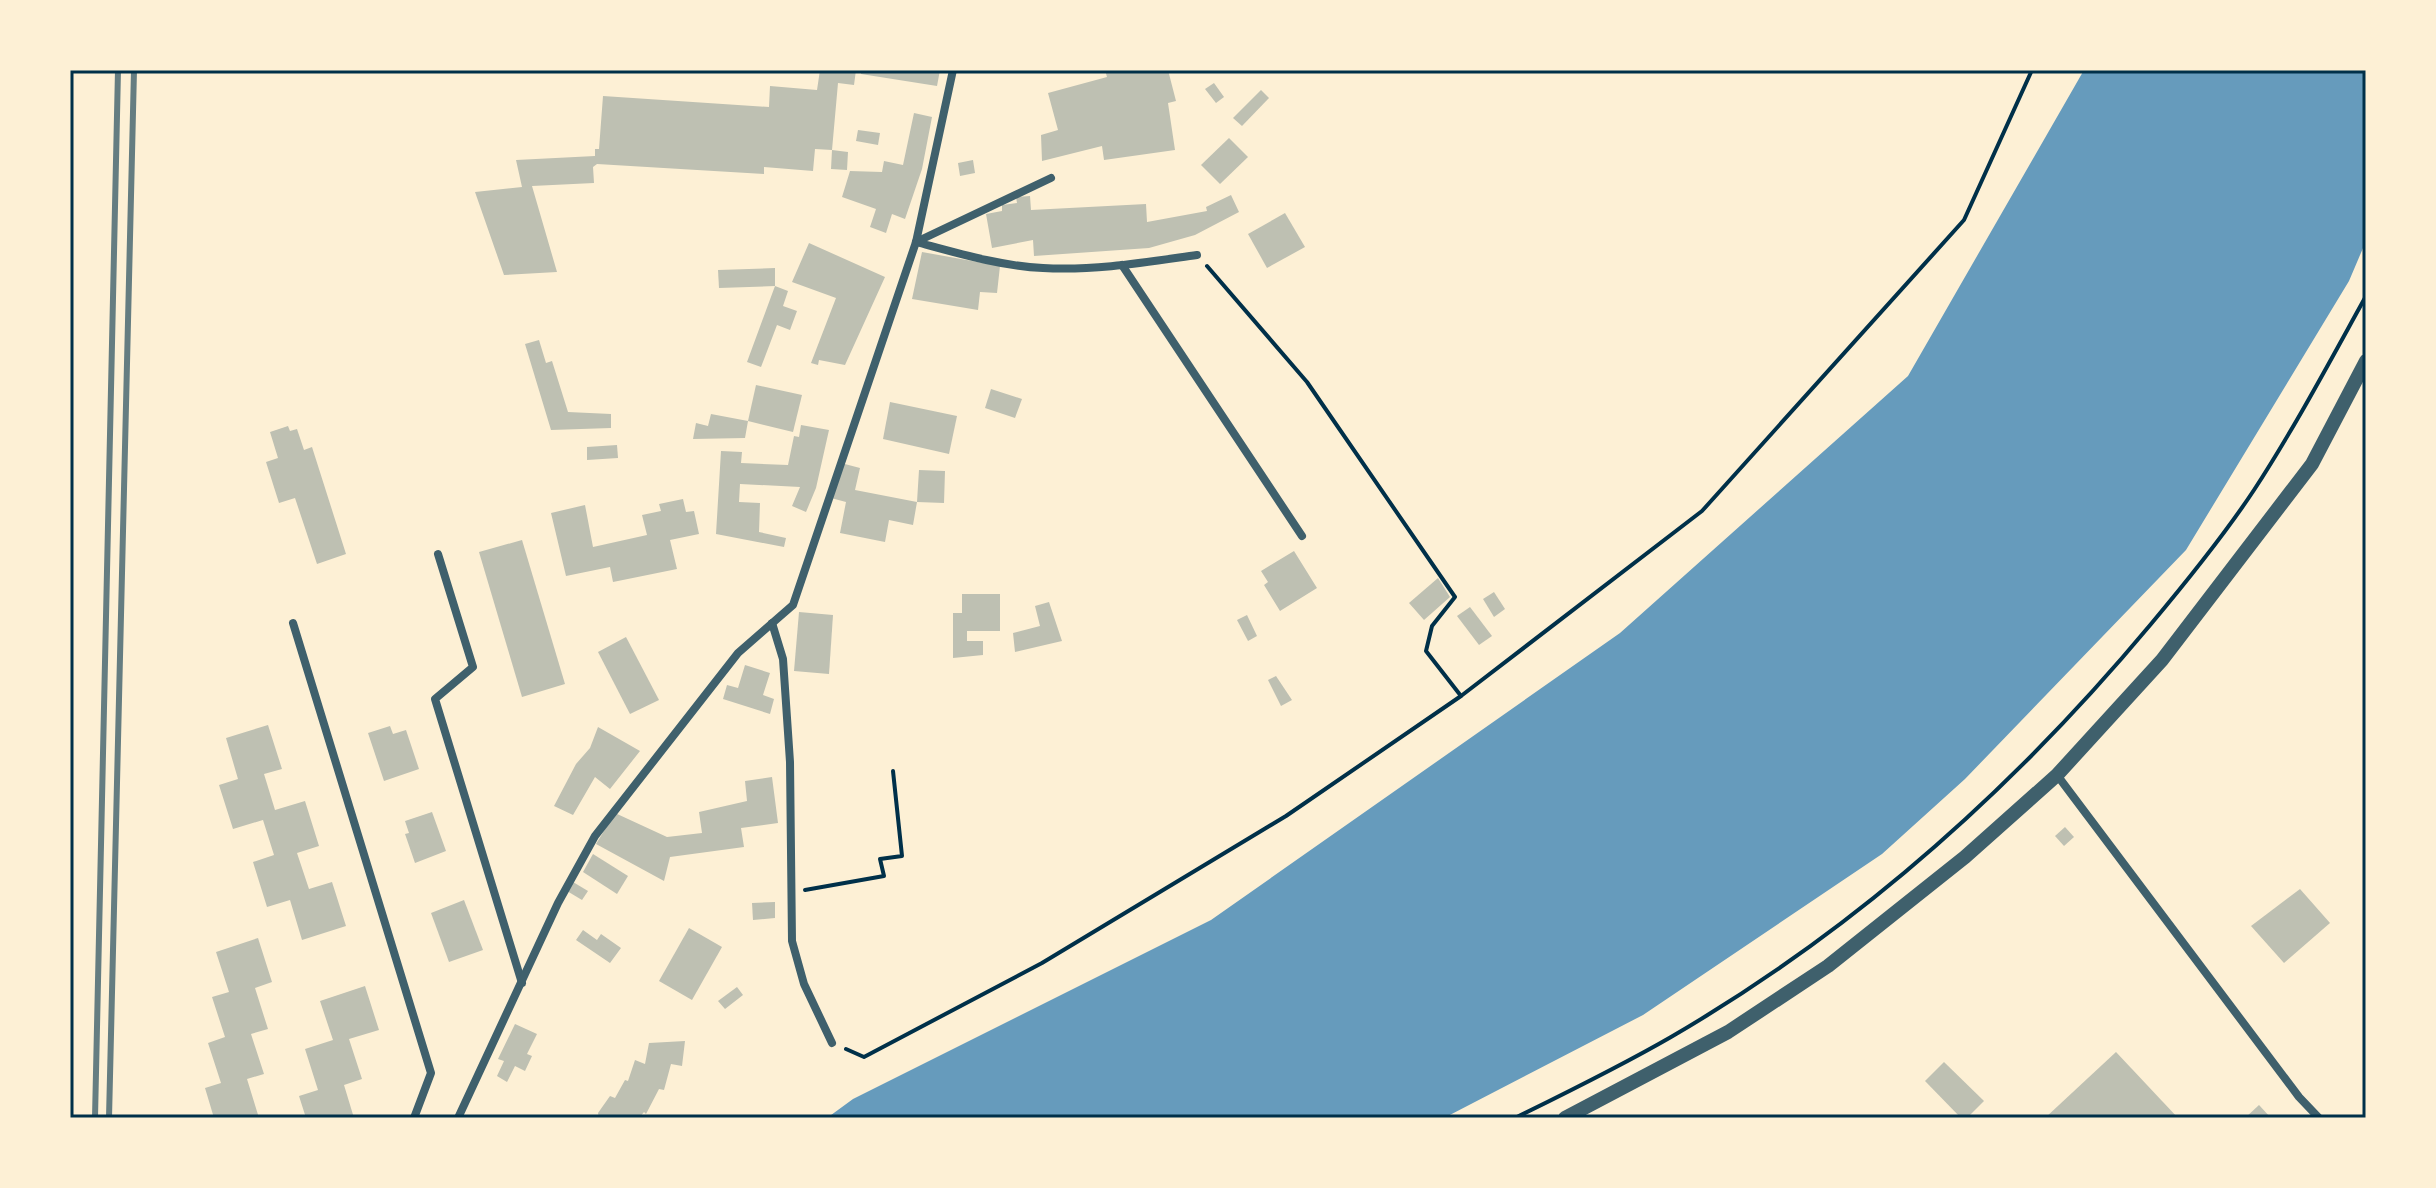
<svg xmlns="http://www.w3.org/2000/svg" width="2436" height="1188" viewBox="0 0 2436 1188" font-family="Jost,sans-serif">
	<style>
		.water { fill: #669bbc }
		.building { fill: #bec0b2 }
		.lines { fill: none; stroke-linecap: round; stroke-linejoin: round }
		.path { stroke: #003049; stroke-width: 4 }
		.minor { stroke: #3f606c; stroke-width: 8 }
		.tertiary { stroke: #3f606c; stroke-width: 14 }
		.rail { stroke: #657d81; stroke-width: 6 }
		.neatline { fill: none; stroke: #003049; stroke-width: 3 }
	</style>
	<rect width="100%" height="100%" fill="#fdf0d5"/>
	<polygon class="water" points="2084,70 2366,70 2366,241 2349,281 2186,550 1965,779 1882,854 1643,1015 1444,1118 827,1118 853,1099 1211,920 1620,633 1908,376"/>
	<g class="building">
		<polygon points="820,70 856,70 854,85 838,83 832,150 848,152 847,170 831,169 832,150 815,149 813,171 764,167 764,174 597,164 593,167 594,183 532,186 557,272 504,275 475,192 522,187 516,160 595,156 595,149 599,149 603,96 769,107 770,86 817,90"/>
		<polygon points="861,70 940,70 937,86 861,74"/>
		<polygon points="1105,70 1168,70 1176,101 1168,103 1175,150 1104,160 1102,146 1042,161 1041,135 1058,130 1048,93 1107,77"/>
		<polygon points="1214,83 1224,97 1216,103 1205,89"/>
		<polygon points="1261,90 1269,98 1242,126 1233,118"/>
		<polygon points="914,113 932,117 922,169 905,219 892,214 886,233 870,227 876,209 842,197 850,171 882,172 884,161 903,165"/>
		<polygon points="858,130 880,133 878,145 856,141"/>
		<polygon points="1229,138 1248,157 1220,184 1201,165"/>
		<polygon points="973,160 975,173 960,176 958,163"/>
		<polygon points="1231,195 1239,212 1195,235 1149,248 1034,256 1033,240 992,248 986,214 1002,211 1002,205 1017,203 1016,197 1030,196 1031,210 1146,204 1147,222 1207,211 1206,207"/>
		<polygon points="1285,213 1305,247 1267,268 1248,234"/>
		<polygon points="809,243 885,277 845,365 819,360 818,365 811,363 836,298 792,282"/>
		<polygon points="922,252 1000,266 997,293 980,292 978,310 912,299"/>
		<polygon points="775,268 775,286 719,288 718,270"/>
		<polygon points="775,286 788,291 783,306 797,311 790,330 777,325 761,367 747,362"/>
		<polygon points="539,340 546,363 552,361 568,412 611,414 611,428 551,430 525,344"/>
		<polygon points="756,385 802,395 793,432 748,421"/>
		<polygon points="991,389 1022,399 1015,418 985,408"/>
		<polygon points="890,402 957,416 949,454 883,439"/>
		<polygon points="711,414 748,421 745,438 693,439 696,423 708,426"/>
		<polygon points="801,425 829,430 816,488 806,512 792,506 800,487 740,484 739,502 760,503 759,532 786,538 784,547 716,534 721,451 742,452 741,463 788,465 794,436 799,437"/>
		<polygon points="288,426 290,431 297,429 304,450 312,447 346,554 317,564 295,498 279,503 266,462 278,458 270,432"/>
		<polygon points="617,445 618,458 587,460 587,447"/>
		<polygon points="841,463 860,468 855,490 917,502 919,470 945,471 944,503 917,502 913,525 889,520 885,542 840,533 846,502 831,498"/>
		<polygon points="683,499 686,512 694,511 699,534 670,540 677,569 613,582 610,567 566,576 551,513 585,505 593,547 647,535 642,515 661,511 659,504"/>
		<polygon points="522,540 565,684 522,697 479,552"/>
		<polygon points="1294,551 1317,588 1280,611 1264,585 1268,582 1261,571"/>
		<polygon points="1438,578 1450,597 1424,620 1409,603"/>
		<polygon points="1494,592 1505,609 1494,617 1483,599"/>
		<polygon points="962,594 1000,594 1000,631 967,631 967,641 983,641 983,655 953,658 953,613 962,613"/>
		<polygon points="1049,602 1062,641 1015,652 1013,633 1040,626 1035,606"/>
		<polygon points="1470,607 1492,636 1479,645 1457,616"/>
		<polygon points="799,612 833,615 829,674 794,671"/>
		<polygon points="1247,615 1257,636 1248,641 1237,620"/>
		<polygon points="626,637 659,700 630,714 598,652"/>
		<polygon points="745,665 770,673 763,695 774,699 770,714 723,699 727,685 738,688"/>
		<polygon points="1276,676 1292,700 1281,706 1268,680"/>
		<polygon points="268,725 282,769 264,774 275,810 305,801 319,846 297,853 309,889 332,882 346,926 302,940 290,900 267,907 253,862 274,855 263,820 233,829 219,785 238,779 226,738"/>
		<polygon points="390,726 393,734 406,730 419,769 384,781 368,733"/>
		<polygon points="598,727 640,751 610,789 595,777 573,815 554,806 576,764 590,748"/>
		<polygon points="772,777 778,823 741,828 744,847 670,857 664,881 596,844 615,813 667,837 702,833 699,812 747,801 745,781"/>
		<polygon points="432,812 446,851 415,863 405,834 409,833 405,821"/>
		<polygon points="2065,827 2074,837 2064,846 2055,836"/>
		<polygon points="593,854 628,876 617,894 583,872"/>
		<polygon points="573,882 588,891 582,900 567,891"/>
		<polygon points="2300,889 2330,923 2284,963 2251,926"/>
		<polygon points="464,900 483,950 449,962 431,913"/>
		<polygon points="775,902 775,918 753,920 752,903"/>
		<polygon points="689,928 722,947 692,1000 659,981"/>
		<polygon points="583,930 597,940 601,934 621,948 610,963 576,940"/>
		<polygon points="258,938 272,982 255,988 268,1029 251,1034 264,1074 247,1079 259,1118 214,1118 205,1088 221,1083 208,1043 225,1037 212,997 229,992 216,952"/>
		<polygon points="365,986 379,1030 349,1039 362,1079 344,1085 354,1118 306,1118 299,1096 318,1090 305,1049 333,1040 320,1001"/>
		<polygon points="737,987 743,995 725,1009 718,1001"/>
		<polygon points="515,1024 537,1034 527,1054 532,1056 525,1071 515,1066 507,1082 497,1076 504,1061 498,1059"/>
		<polygon points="685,1041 682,1066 671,1064 664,1090 659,1089 646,1114 644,1112 639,1118 599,1118 598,1113 610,1096 615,1098 625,1080 628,1081 635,1060 645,1064 649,1043"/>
		<polygon points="2116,1052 2178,1118 2045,1118"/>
		<polygon points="1944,1062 1984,1101 1967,1118 1961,1118 1925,1081"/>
		<polygon points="2259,1105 2271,1118 2245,1118"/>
	</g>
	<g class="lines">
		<g class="path">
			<polyline points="1207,266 1307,382 1455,597 1432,626 1426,651 1461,696"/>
			<polyline points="805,890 884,876 880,859 902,856 893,771"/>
			<polyline points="846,1049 864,1057 1042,963 1286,816 1461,696 1702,511 1964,220 2032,70"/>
			<path d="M1515,1118C1568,1092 1621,1066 1671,1037C1855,930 2015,787 2151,624C2187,581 2223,537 2254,490C2295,427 2330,361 2366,296"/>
		</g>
		<g class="minor">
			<path d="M916,242C957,253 1000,266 1043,268C1094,271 1147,262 1197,255"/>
			<polyline points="916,242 1051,178"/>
			<polyline points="1122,265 1302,536"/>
			<polyline points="438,554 473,667 435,699 522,983"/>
			<polyline points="293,623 431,1073 414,1118"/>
			<polyline points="772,623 783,659 790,762 792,941 804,984 832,1043"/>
			<polyline points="2057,775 2299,1097 2319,1118"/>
			<polyline points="458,1118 558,903 595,836 738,653 793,605 916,242 953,70"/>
		</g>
		<polyline class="tertiary" points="1565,1118 1728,1032 1828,966 1965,857 2057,775 2162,660 2312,464 2366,361"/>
		<g class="rail">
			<polyline points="95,1118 118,70"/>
			<polyline points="109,1118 134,70"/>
		</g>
	</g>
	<rect width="2436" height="1188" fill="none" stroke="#fdf0d5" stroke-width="144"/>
	<rect x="72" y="72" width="2292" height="1044" class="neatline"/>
</svg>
